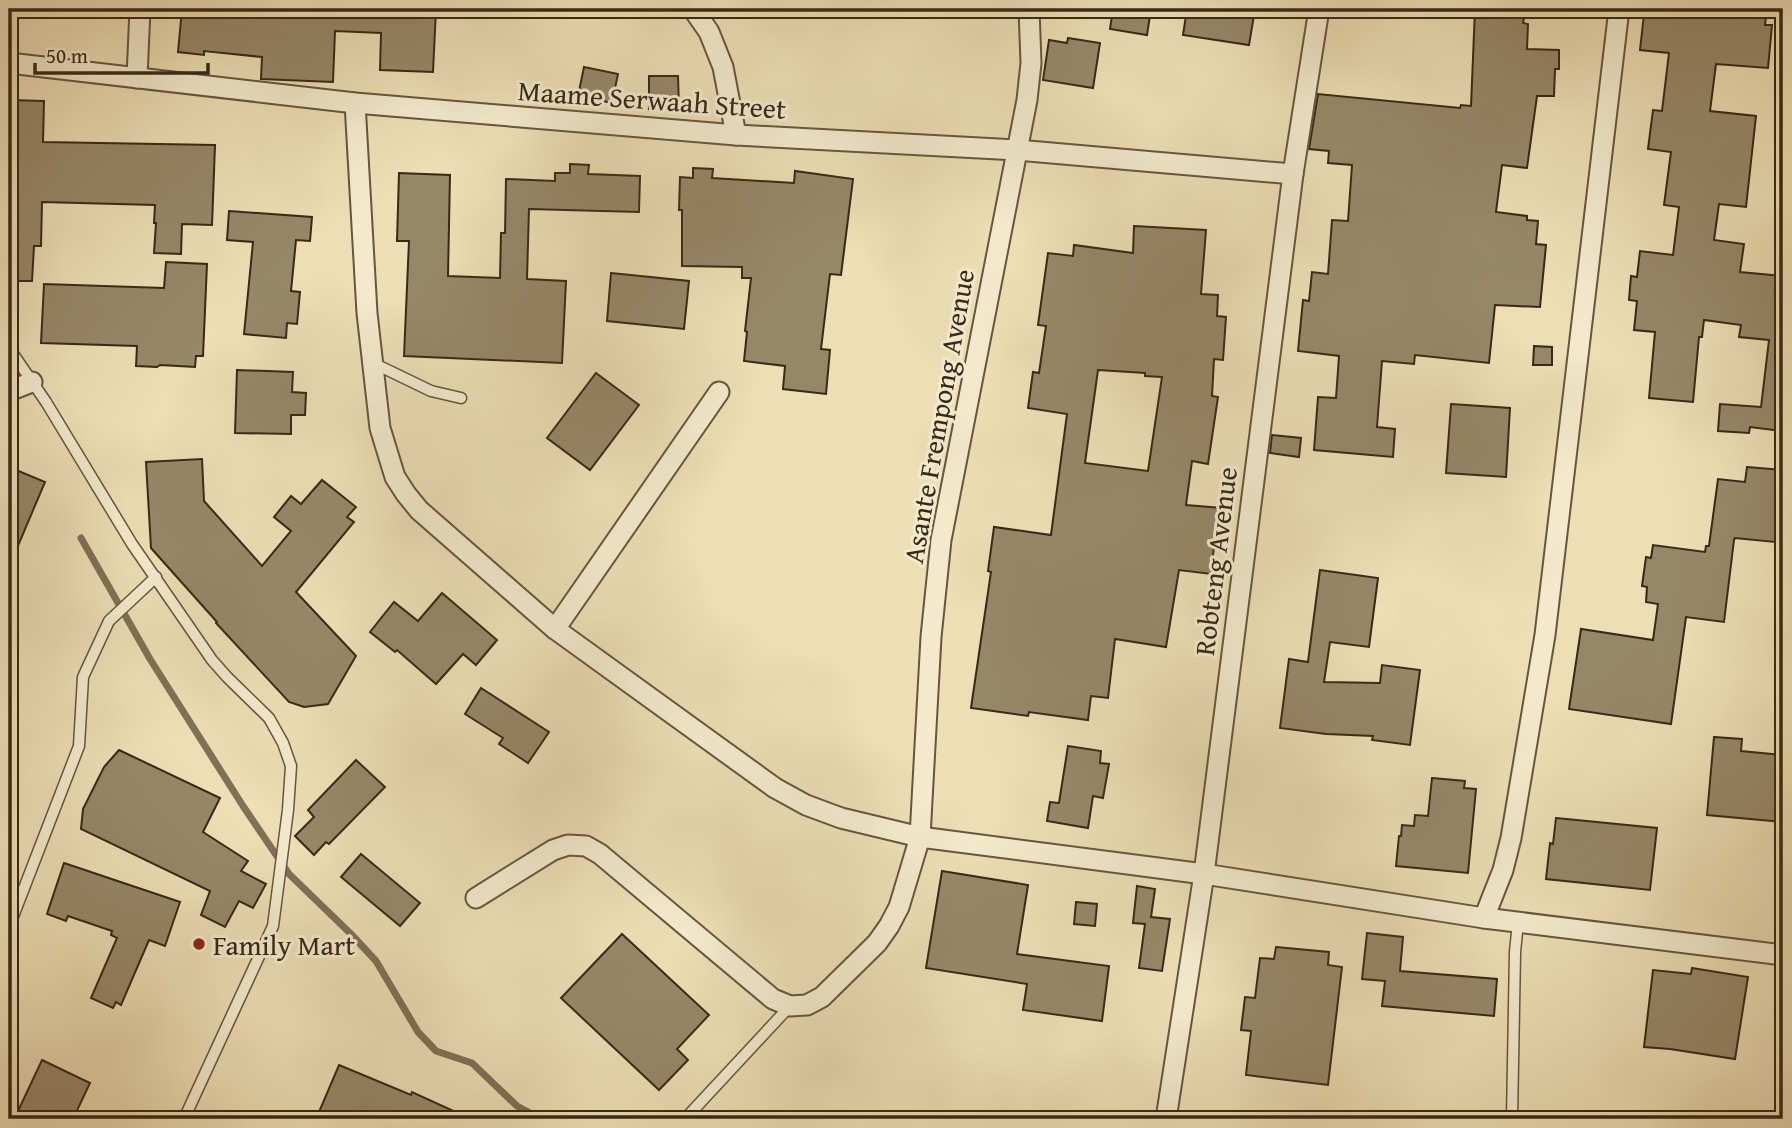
<svg xmlns="http://www.w3.org/2000/svg" width="1792" height="1128" viewBox="0 0 1792 1128" font-family="'Gentium Book Plus',serif">
	<style>
		.lines { fill: none; stroke-linecap: round; stroke-linejoin: round }
		.stream { stroke: #807056; stroke-width: 7 }
		.building { fill: #978769; stroke: #392818; stroke-width: 2; fill-rule: evenodd }
		.service-casing { stroke: #66563f; stroke-width: 13 }
		.minor-casing { stroke: #66563f; stroke-width: 23 }
		.service { stroke: #f3eace; stroke-width: 10 }
		.minor { stroke: #f3eace; stroke-width: 19 }
		.poi-dot { fill: #8f2418; stroke: #f3eace; stroke-width: 2.5 }
		.labels { text-anchor: middle; dominant-baseline: central; stroke-width: 6; stroke-linejoin: round; paint-order: stroke }
		.street-label { font-size: 28px; fill: #392818; stroke: #f3eace }
		.poi-label { font-size: 28px; fill: #392818; stroke: #f3eace; text-anchor: start }
	</style>
	<rect width="100%" height="100%" fill="#eddeb4"/>
	<filter id="stains"><feTurbulence type="fractalNoise" baseFrequency=".00286" numOctaves="4"/><feColorMatrix values="0 0 0 0 .2 0 0 0 0 .09 0 0 0 0 .02 0 0 0 .5 -.17"/></filter>
	<radialGradient id="worn" r=".72"><stop offset=".6" stop-color="#630" stop-opacity="0"/><stop offset="1" stop-color="#630" stop-opacity=".3"/></radialGradient>
	<g class="lines">
		<polyline class="stream" points="81,538 150,659 243,806 289,874 351,934 376,961 418,1032 436,1051 472,1063 517,1106 541,1119"/>
	</g>
	<g class="building">
		<polygon points="182,9 436,9 433,72 380,70 381,33 335,31 333,82 261,79 262,57 204,51 204,55 178,52"/>
		<polygon points="1113,9 1151,9 1147,35 1110,29"/>
		<polygon points="1187,9 1255,9 1249,45 1183,35"/>
		<polygon points="1475,9 1526,9 1523,23 1528,24 1527,49 1559,50 1559,69 1555,69 1554,96 1537,96 1527,168 1502,165 1496,212 1527,216 1527,220 1538,221 1536,244 1546,245 1540,307 1495,305 1489,363 1415,355 1414,364 1382,361 1377,427 1395,429 1393,457 1314,450 1318,397 1336,398 1339,356 1298,351 1303,300 1309,301 1312,272 1328,274 1332,220 1348,221 1352,165 1328,163 1329,151 1309,149 1318,94 1460,108 1461,105 1471,106"/>
		<polygon points="1662,9 1702,12 1702,9 1767,9 1765,25 1772,25 1768,68 1716,64 1710,111 1756,116 1746,207 1719,204 1714,240 1744,244 1740,272 1782,276 1776,326 1783,326 1783,431 1750,427 1749,433 1718,431 1720,404 1761,407 1769,340 1739,337 1741,325 1704,320 1702,337 1699,337 1693,402 1649,398 1655,332 1634,330 1637,301 1629,300 1631,276 1637,277 1640,251 1673,255 1679,207 1664,205 1671,152 1648,149 1653,110 1662,111 1669,53 1640,50 1644,14 1661,16"/>
		<polygon points="1068,38 1100,43 1093,88 1043,80 1049,40 1067,43"/>
		<polygon points="584,67 618,74 612,103 578,96"/>
		<polygon points="649,76 678,76 679,108 649,109"/>
		<polygon points="9,100 44,101 43,142 215,145 212,225 182,224 181,254 154,253 156,223 154,223 155,205 42,202 41,246 34,246 32,281 9,281"/>
		<polygon points="570,164 589,165 588,174 640,176 639,212 529,209 527,279 566,281 562,363 404,356 409,241 397,241 399,173 450,175 448,276 500,278 501,233 505,233 506,179 555,181 555,173 570,173"/>
		<polygon points="693,168 713,169 712,178 794,183 795,171 853,179 841,275 830,274 821,349 830,350 826,394 783,389 785,366 744,361 747,332 745,331 751,278 742,278 742,267 682,266 682,210 679,210 680,177 693,178"/>
		<polygon points="229,211 312,217 310,241 296,240 291,291 300,292 297,324 287,323 286,338 244,334 253,242 227,240"/>
		<path d="M1134,226L1206,230L1201,294L1218,295L1217,316L1226,317L1223,360L1214,359L1212,396L1218,397L1208,464L1192,461L1186,505L1222,508L1221,529L1216,528L1211,574L1179,570L1166,647L1115,639L1108,698L1091,696L1088,720L1029,712L1028,716L971,708L991,572L988,571L994,527L1051,535L1067,414L1028,408L1033,372L1039,373L1046,326L1038,325L1048,253L1073,256L1074,245L1133,253ZM1098,370L1145,373V376L1162,377L1148,471L1085,463Z"/>
		<polygon points="166,262 207,264 203,356 196,356 195,367 160,365 157,367 136,366 137,346 41,343 44,284 164,288"/>
		<polygon points="611,273 689,281 684,329 607,321"/>
		<polygon points="1534,346 1552,347 1552,365 1533,365"/>
		<polygon points="237,370 293,372 292,392 306,393 305,415 291,415 291,434 235,433"/>
		<polygon points="596,373 639,405 590,470 547,438"/>
		<polygon points="1451,404 1510,408 1506,477 1446,473"/>
		<polygon points="1272,435 1301,438 1299,457 1270,453"/>
		<polygon points="202,459 204,501 262,566 291,531 274,517 291,496 301,504 322,480 356,507 347,517 354,522 296,592 356,656 328,704 304,707 289,702 216,623 217,622 151,548 146,462"/>
		<polygon points="9,467 45,482 9,567"/>
		<polygon points="1747,467 1783,470 1783,532 1776,532 1775,542 1735,538 1734,540 1724,622 1686,617 1671,724 1569,709 1581,629 1653,640 1658,604 1646,602 1647,587 1642,586 1646,557 1651,558 1653,545 1705,552 1706,546 1709,546 1718,479 1745,482"/>
		<polygon points="1320,570 1378,578 1369,647 1330,642 1324,682 1380,683 1382,665 1420,670 1410,745 1372,740 1373,736 1326,734 1280,728 1289,659 1308,662"/>
		<polygon points="442,593 497,640 476,665 463,654 436,684 397,650 395,652 370,632 394,602 418,621"/>
		<polygon points="481,688 549,732 528,763 499,744 503,738 465,714"/>
		<polygon points="1714,737 1742,739 1741,751 1783,755 1783,822 1707,815"/>
		<polygon points="1068,746 1101,751 1100,763 1109,764 1103,798 1093,796 1088,828 1047,821 1050,802 1059,803"/>
		<polygon points="119,750 220,798 203,832 248,861 241,871 266,884 253,908 239,901 225,927 201,915 210,891 81,829 83,809 104,767"/>
		<polygon points="356,760 385,787 329,844 326,842 314,855 295,836 314,817 308,810"/>
		<polygon points="1432,778 1465,781 1464,788 1476,789 1468,873 1396,866 1399,836 1401,836 1402,825 1414,826 1415,815 1428,816"/>
		<polygon points="1556,818 1657,828 1650,890 1546,879 1550,843 1553,844"/>
		<polygon points="361,854 420,903 400,926 341,877"/>
		<polygon points="64,863 180,902 165,946 149,940 121,1005 116,1002 113,1008 91,998 117,938 111,935 112,931 68,916 66,921 47,914"/>
		<polygon points="942,871 1028,885 1017,954 1109,966 1102,1021 1023,1010 1027,984 926,968"/>
		<polygon points="1137,886 1155,889 1151,917 1170,919 1162,971 1139,968 1145,924 1133,923"/>
		<polygon points="1076,902 1097,904 1095,926 1074,924"/>
		<polygon points="1367,933 1403,937 1400,971 1497,979 1494,1016 1382,1006 1385,981 1362,979"/>
		<polygon points="622,934 709,1015 677,1049 688,1060 659,1090 561,998"/>
		<polygon points="1276,947 1329,952 1328,965 1342,967 1328,1085 1246,1075 1251,1031 1241,1030 1245,997 1255,998 1260,958 1274,959"/>
		<polygon points="1692,968 1748,977 1735,1059 1670,1049 1644,1047 1653,970 1691,974"/>
		<polygon points="42,1060 90,1083 73,1119 20,1119 23,1113 18,1111"/>
		<polygon points="339,1065 411,1095 412,1092 471,1119 316,1119"/>
	</g>
	<g class="lines">
		<defs>
			<g id="service">
				<polyline points="9,348 46,402 132,544 212,660 227,677 269,718 283,743 291,766 288,810 273,926 184,1119"/>
				<polyline points="373,363 431,391 461,398"/>
				<polyline points="9,927 79,746 83,677 109,621 156,577"/>
				<polyline points="685,1119 790,1006"/>
				<polyline points="1512,1119 1515,952 1518,922"/>
			</g>
			<g id="minor">
				<polyline points="693,9 709,32 723,67 736,135"/>
				<polyline points="9,63 355,103 736,135 1017,150 1293,174"/>
				<polyline points="137,78 140,9"/>
				<polyline points="355,103 367,313 380,428 395,477 406,494 419,510 555,629 775,788 806,805 841,818 920,837 1204,874 1484,918 1783,955"/>
				<polyline points="9,391 32,382"/>
				<polyline points="555,629 719,392"/>
				<polyline points="476,898 553,850 568,845 586,846 600,854 773,999 790,1006 807,1005 822,997 877,943 889,926 899,907 920,837 931,637 941,540 1027,100 1031,63 1029,9"/>
				<polyline points="1484,918 1503,870 1511,838 1545,635 1619,9"/>
				<polyline points="1166,1119 1204,874 1293,174 1319,9"/>
			</g>
		</defs>
		<use href="#service" class="service-casing"/>
		<use href="#minor" class="minor-casing"/>
		<use href="#service" class="service"/>
		<use href="#minor" class="minor"/>
	</g>
	<circle class="poi-dot" cx="199" cy="944" r="7"/>
	<g class="labels">
		<g class="street-label">
			<text transform="translate(652 99) rotate(4)">Maame Serwaah Street</text>
			<text transform="translate(938 416) rotate(-80)">Asante Frempong Avenue</text>
			<text transform="translate(1215 561) rotate(-83)">Robteng Avenue</text>
		</g>
		<g class="poi-label">
			<text x="213" y="944">Family Mart</text>
		</g>
	</g>
	<rect width="1792" height="1128" fill="none" stroke="#eddeb4" stroke-width="35"/>
	<rect x="10" y="10" width="1771" height="1107" fill="none" stroke="#392818" stroke-width="3.5"/>
	<rect x="18" y="18" width="1757" height="1093" fill="none" stroke="#392818" stroke-width="2"/>
	<path d="M35 63v10h173v-10" fill="none" stroke="#392818" stroke-width="3.5"/>
	<text x="46" y="63" font-size="21" fill="#392818" stroke="#f3eace" stroke-width="5" paint-order="stroke">50 m</text>
	<rect width="100%" height="100%" filter="url(#stains)"/>
	<rect width="100%" height="100%" fill="url(#worn)"/>
</svg>
